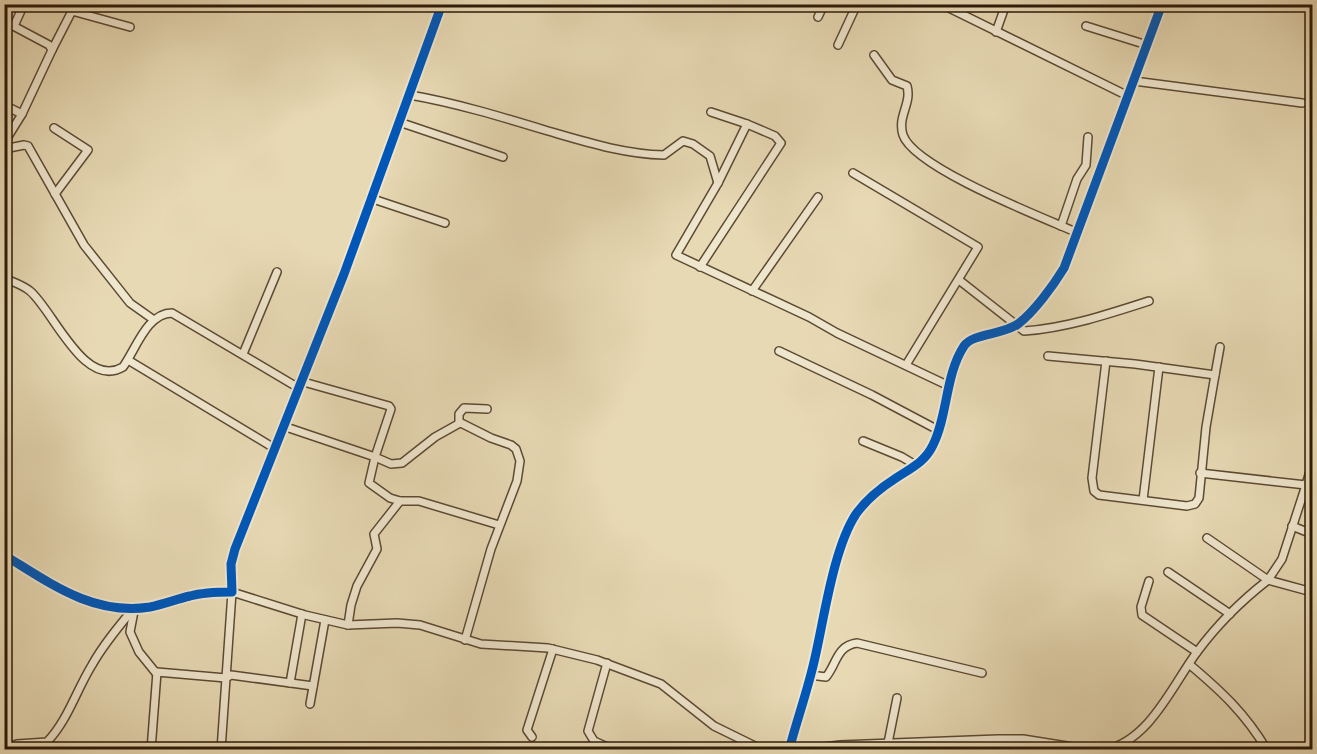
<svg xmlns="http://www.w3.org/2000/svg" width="1317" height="754" viewBox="0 0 1317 754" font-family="'IM FELL Great Primer',serif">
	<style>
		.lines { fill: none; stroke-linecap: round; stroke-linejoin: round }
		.minor-casing { stroke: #5c4a33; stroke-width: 10 }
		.minor { stroke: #efe6ce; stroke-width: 7 }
		.cycleway-casing { stroke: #efe6ce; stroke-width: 13 }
		.cycleway { stroke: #0057b8; stroke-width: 9 }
	</style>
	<rect width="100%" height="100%" fill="#e7d9b4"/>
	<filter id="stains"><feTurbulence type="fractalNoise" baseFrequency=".00333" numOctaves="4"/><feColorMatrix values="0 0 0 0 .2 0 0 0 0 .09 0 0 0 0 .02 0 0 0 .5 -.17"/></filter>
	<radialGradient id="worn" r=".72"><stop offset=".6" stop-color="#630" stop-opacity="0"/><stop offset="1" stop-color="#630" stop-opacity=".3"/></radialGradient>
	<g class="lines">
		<defs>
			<g id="minor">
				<polyline points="941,4 1128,96"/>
				<polyline points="818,17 824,4"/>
				<polyline points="4,21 49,45 52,50 22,114 4,143"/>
				<polyline points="14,26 24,4"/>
				<polyline points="1086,26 1147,45"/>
				<polyline points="996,32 1006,4"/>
				<polyline points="838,45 857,4"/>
				<polyline points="52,50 72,11 130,27"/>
				<path d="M874,55L892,80L907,86C912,104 897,116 903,135C914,168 1044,218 1078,233"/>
				<polyline points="1134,81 1302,103"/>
				<path d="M410,95C456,103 502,117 548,131C586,142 624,154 664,155L683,141L693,144L710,156L718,183"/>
				<polyline points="4,105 22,114"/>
				<polyline points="711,112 747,124 718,183 676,255 809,317 837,333 949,386"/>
				<polyline points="399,122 503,157"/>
				<polyline points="54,128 88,150 55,194"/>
				<polyline points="4,149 24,145 28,146 84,245 130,303 154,320"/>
				<polyline points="853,173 978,247 906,365"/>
				<polyline points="370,198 445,223"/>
				<polyline points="1061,226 1077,179 1086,165 1088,137"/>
				<polyline points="700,267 781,143 775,136 747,124"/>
				<path d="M4,278C13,282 23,285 30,291C53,310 84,390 123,367C136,349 147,313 172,313L297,387"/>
				<path d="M959,280L1024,331C1066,328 1109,314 1149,301"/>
				<polyline points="752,291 818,197"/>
				<polyline points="779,351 872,395 938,430"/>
				<polyline points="243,354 277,272"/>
				<polyline points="1048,356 1135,364 1215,375 1220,347"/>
				<polyline points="128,360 274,448"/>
				<polyline points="1106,361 1092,478 1094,491 1099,495 1187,506 1195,504 1199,498 1206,427 1215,375"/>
				<polyline points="300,381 389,406 391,409 375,457 391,464 402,463 435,437 460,423"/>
				<polyline points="283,426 375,457 369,483 390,498 400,501 374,534 377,549 357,586 351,605 348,625"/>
				<polyline points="863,441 902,457 917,466"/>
				<polyline points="1200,473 1306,485 1312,464"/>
				<polyline points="1143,500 1159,367"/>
				<polyline points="400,501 419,501 499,525"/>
				<polyline points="1292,526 1312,534"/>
				<polyline points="1207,538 1268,580 1282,559 1306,485"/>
				<path d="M4,555C50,583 93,616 150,607C164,604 177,599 190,596C204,592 218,592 232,592L231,564L235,549L344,274L442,4"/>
				<polyline points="1168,572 1230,614"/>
				<polyline points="1149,581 1141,607 1142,615 1197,652"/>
				<polyline points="134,611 130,632 139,652 156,673"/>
				<polyline points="465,640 491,549 517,481 520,461 516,449 511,445 491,438 459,422 459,414 464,408 487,409"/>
				<polyline points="607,663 588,731 594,741 614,750"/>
				<path d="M1189,664C1221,691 1245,713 1267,750"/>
				<path d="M810,675L826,677C837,664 836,646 857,643L982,673"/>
				<polyline points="290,683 302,614"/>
				<polyline points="310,704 325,620"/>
				<polyline points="532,737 527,730 553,649"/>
				<polyline points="888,743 897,698"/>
				<path d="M4,748L17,744L47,742C68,720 76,691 92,665C103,645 119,626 134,608"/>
				<polyline points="151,750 157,672 226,678 231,675 313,686"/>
				<polyline points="221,750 232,592 305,615 348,625 397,623 420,625 481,644 548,648 597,660 661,684 714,726 763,750"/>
				<path d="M789,750C797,720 807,692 814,662C824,620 833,549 856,514C866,500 882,487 896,478C911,468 925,462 933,445C948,415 945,375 964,346C973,333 1003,335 1018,324C1034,312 1053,286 1064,268L1162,4"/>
				<polyline points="801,750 840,745 998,739 1023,739 1092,750"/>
				<path d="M1105,750C1150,740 1172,686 1197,652C1217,625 1241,601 1268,580L1312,592"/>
			</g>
		</defs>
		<use href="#minor" class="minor-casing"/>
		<use href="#minor" class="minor"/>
		<defs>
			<g id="cycleway">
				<path d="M4,555C50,583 93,616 150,607C164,604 177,599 190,596C204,592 218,592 232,592L231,564L235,549L344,274L442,4"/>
				<path d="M789,750C797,720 807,692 814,662C824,620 833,549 856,514C866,500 882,487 896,478C911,468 925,462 933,445C948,415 945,375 964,346C973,333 1003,335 1018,324C1034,312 1053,286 1064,268L1162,4"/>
			</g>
		</defs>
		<use href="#cycleway" class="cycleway-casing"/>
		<use href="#cycleway" class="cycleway"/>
	</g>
	<rect width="1317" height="754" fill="none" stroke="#e7d9b4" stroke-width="24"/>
	<rect x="6" y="6" width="1305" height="742" fill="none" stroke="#2d1a08" stroke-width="3"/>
	<rect x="12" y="12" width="1293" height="730" fill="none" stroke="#2d1a08" stroke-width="1.5"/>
	<rect width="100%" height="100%" filter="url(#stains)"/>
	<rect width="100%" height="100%" fill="url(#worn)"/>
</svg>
